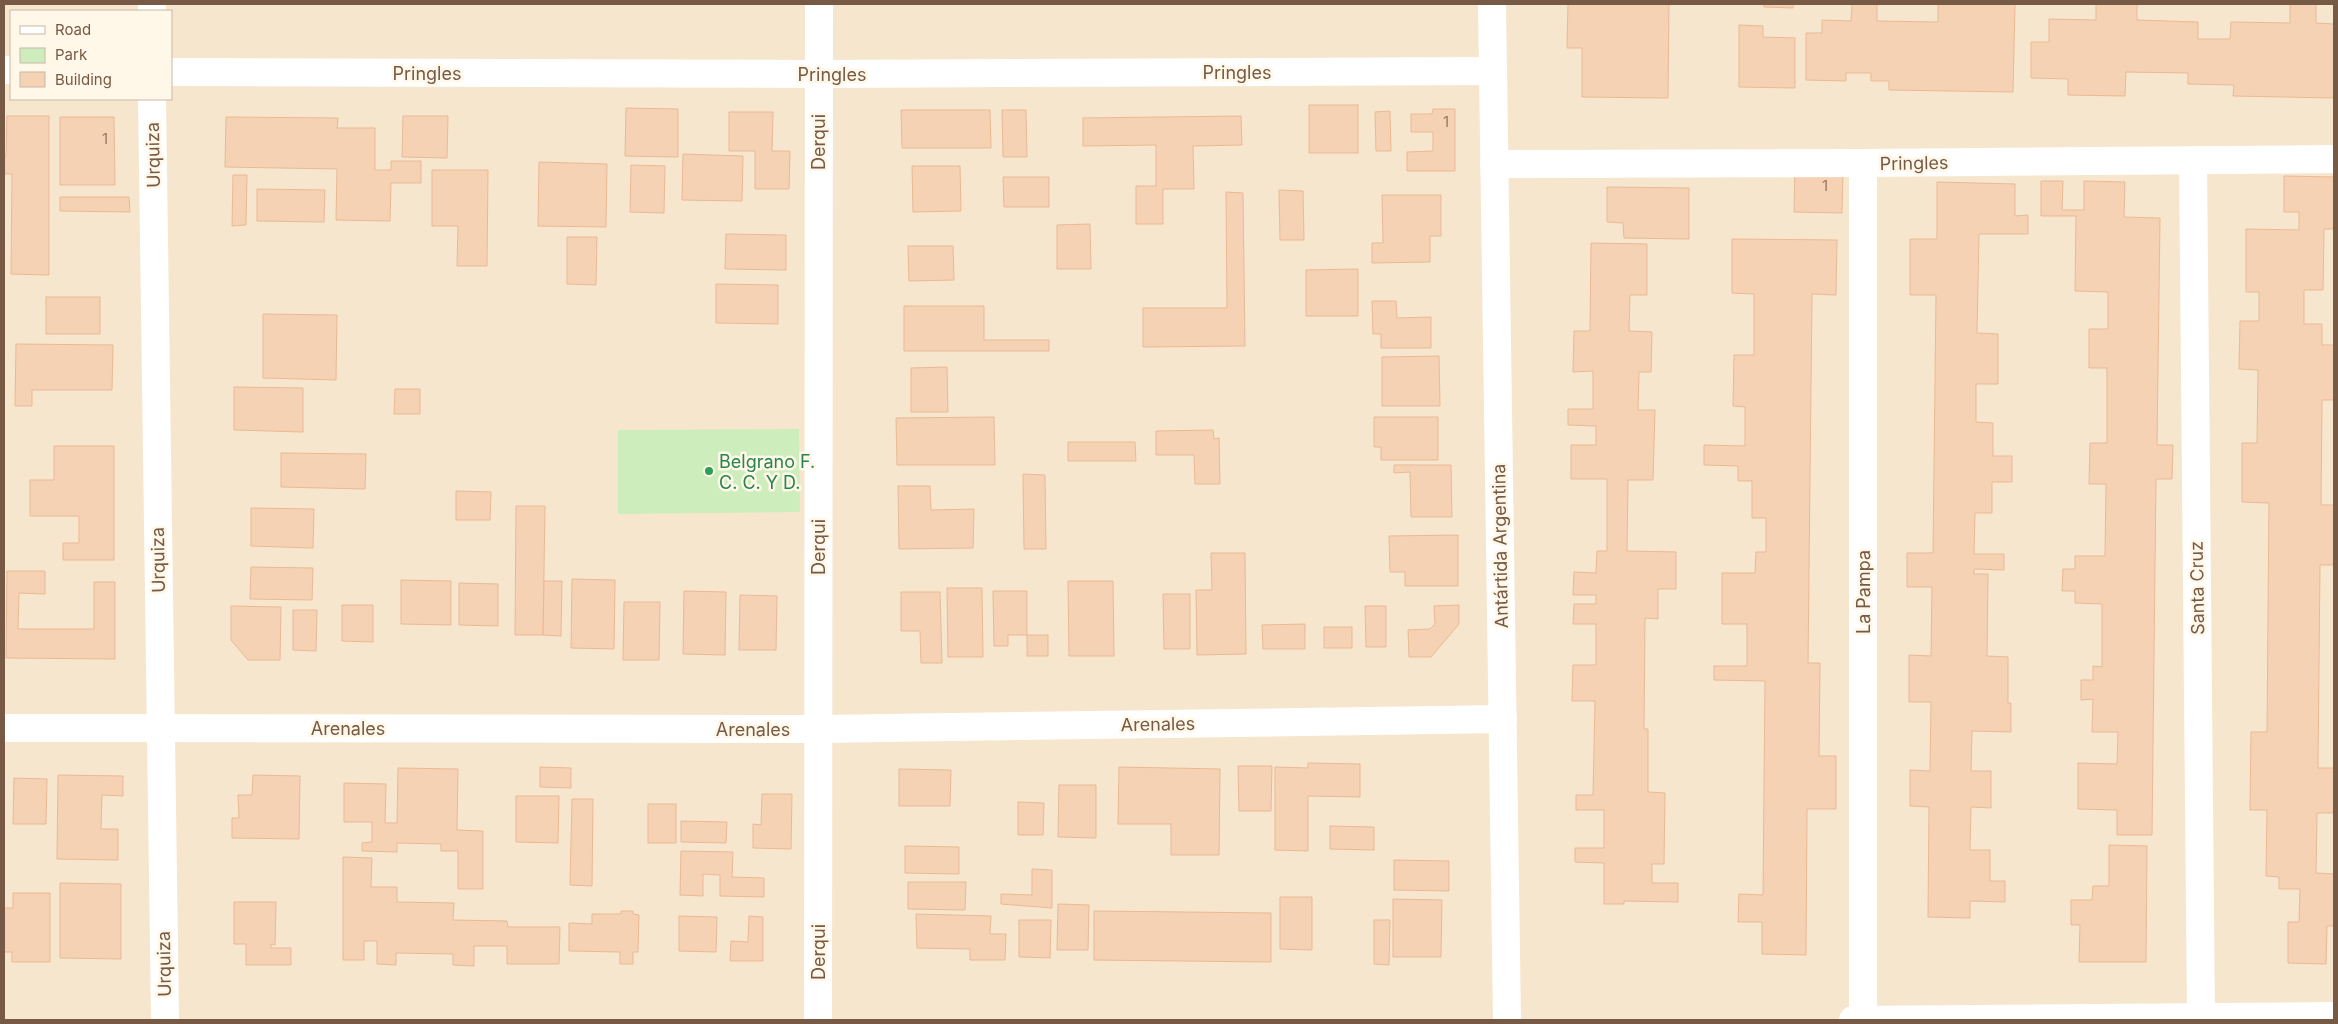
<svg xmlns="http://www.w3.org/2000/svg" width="2338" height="1024" viewBox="0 0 2338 1024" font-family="Inter,sans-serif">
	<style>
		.residential { fill: #f6e6cd; fill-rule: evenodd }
		.green { fill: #ceedbd }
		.building { fill: #f6d2b5; stroke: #eab994 }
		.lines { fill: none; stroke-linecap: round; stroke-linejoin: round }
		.street { stroke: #fff; stroke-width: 28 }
		.secondary { stroke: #fff; stroke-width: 28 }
		.leisure-dot { fill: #2e9e5b; stroke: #fff7e8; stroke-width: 2 }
		.labels { text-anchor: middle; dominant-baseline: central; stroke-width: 5; stroke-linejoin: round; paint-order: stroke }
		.number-label { font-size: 15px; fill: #977861 }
		.street-label { font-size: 18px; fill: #775a45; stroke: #fff7e8 }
		.leisure-label { font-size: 18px; fill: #27864d; stroke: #fff7e8; text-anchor: start }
	</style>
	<rect width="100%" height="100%" fill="#fef4e0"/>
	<path class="residential" d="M4,4H2334V1020H4ZM11,11H171V99H11Z"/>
	<polygon class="green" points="799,429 800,512 618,514 618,430"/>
	<g class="building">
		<polygon points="1568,4 1669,4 1668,98 1582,97 1582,48 1567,48"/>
		<polygon points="1764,4 1793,4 1793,8 1764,7"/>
		<polygon points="1852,4 1877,4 1877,21 1938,22 1938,4 2015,4 2013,92 1889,90 1889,81 1871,81 1871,73 1846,73 1846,81 1806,80 1806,33 1822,33 1822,20 1851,21"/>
		<polygon points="2096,4 2137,4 2137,20 2198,22 2198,39 2230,39 2231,22 2290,23 2290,4 2316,4 2316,23 2334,24 2334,98 2233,96 2234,85 2188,84 2188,73 2126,72 2125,96 2068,95 2068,79 2031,78 2031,42 2049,42 2049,19 2096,20"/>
		<polygon points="1739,25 1763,26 1763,37 1795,38 1795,88 1739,87"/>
		<rect x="1309" y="105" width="49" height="48"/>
		<polygon points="626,108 678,109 678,157 625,156"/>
		<polygon points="1433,109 1455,109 1455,171 1407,171 1407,152 1433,151 1433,132 1411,132 1411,114 1432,114"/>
		<polygon points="901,110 990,110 991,148 902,148"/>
		<polygon points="1002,110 1026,110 1027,157 1003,157"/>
		<polygon points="1390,111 1391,151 1376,151 1375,112"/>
		<polygon points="729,112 773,112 772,151 790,151 789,189 755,189 755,151 729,151"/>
		<polygon points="7,116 49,116 49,275 11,274 12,174 4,174 4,156 6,157"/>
		<polygon points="403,116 448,116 447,158 402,157"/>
		<polygon points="1241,116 1242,145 1193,146 1194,189 1163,189 1163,224 1136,224 1136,186 1156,186 1156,145 1083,146 1083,118"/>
		<polygon points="60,117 114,117 115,185 60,185"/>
		<polygon points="226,117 338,118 337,128 375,128 375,170 391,170 391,161 421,161 421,183 391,183 390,221 336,220 337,169 225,167"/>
		<polygon points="683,154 743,156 742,201 682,200"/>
		<polygon points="539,162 607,164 606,227 538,226"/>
		<polygon points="631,165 665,166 664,213 630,212"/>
		<polygon points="912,166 960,166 961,211 913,212"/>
		<polygon points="1795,169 1843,170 1842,213 1794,212"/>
		<polygon points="432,170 488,170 487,266 457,266 458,226 432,226"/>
		<polygon points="233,175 247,175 246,225 232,226"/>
		<polygon points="2284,176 2334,177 2334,229 2324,229 2323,290 2304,290 2304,324 2322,324 2322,345 2334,345 2334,400 2322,400 2321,505 2334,505 2334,565 2320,565 2318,768 2334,768 2334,813 2317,813 2316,873 2334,874 2334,926 2327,926 2326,964 2288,963 2288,922 2299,922 2300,889 2279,889 2279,877 2266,876 2267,810 2250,810 2251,732 2267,732 2269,503 2242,502 2242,443 2257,443 2258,370 2239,369 2240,321 2259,321 2259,292 2246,292 2246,229 2299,230 2299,212 2284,212"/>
		<polygon points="1003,177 1049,177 1049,207 1004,207"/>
		<polygon points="2041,181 2063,181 2062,210 2084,210 2084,181 2125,182 2124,217 2160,218 2157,445 2173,445 2172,479 2156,479 2152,835 2117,835 2117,810 2078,809 2078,763 2117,764 2118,732 2092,732 2093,699 2081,700 2081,680 2093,680 2093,666 2102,667 2102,604 2075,603 2075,591 2062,591 2063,569 2075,569 2075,556 2105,556 2106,484 2089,484 2090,443 2107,443 2107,368 2089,368 2089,329 2108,329 2108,292 2075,291 2076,216 2041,216"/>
		<polygon points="1937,182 2015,184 2015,216 2028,215 2028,234 1979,234 1977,333 1998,334 1998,384 1976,384 1976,422 1993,423 1993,456 2012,456 2012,482 1992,482 1992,513 1975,513 1974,554 2004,554 2004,570 1974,569 1974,574 1988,574 1987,656 2008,657 2008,703 2011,703 2011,732 1972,731 1971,771 1991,771 1991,808 1971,807 1970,850 1990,850 1990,881 2005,881 2005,902 1970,901 1970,918 1928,917 1929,807 1910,806 1910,770 1930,771 1931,702 1909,702 1909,655 1931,656 1932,587 1907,587 1907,553 1933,553 1936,295 1910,295 1910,239 1937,239"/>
		<polygon points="1607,187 1689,188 1689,239 1624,238 1623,223 1607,222"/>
		<polygon points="257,189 325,190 324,222 257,221"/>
		<polygon points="1279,190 1303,191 1304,240 1280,240"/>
		<polygon points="1226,192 1243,193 1245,346 1143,347 1143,308 1227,308"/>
		<polygon points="1382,195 1441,195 1441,236 1430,236 1430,262 1372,263 1372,243 1383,243"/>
		<polygon points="60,197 129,197 130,212 60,211"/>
		<polygon points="1090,224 1091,269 1057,269 1057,225"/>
		<polygon points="726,234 786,235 786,270 725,269"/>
		<polygon points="567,237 597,237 596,285 567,284"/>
		<polygon points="1732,239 1837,240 1836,295 1812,294 1808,663 1820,663 1819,756 1836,756 1836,809 1807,809 1806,955 1762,954 1762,922 1738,922 1739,894 1763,895 1765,681 1714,680 1714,666 1747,666 1747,624 1722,624 1722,573 1755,573 1756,552 1766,552 1766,518 1752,518 1752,481 1738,481 1738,466 1704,465 1704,445 1745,446 1745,407 1733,406 1734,355 1754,355 1754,294 1732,293"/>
		<polygon points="1591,243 1647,244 1647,295 1630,295 1629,331 1652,332 1651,372 1639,372 1638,410 1655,410 1653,480 1628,480 1627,551 1676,552 1676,589 1658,589 1658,619 1645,618 1644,729 1648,729 1648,792 1665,793 1664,864 1652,864 1652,883 1678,883 1678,902 1624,901 1624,904 1604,904 1604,863 1575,862 1575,848 1604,848 1604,810 1576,810 1576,795 1593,795 1595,701 1572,701 1573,665 1596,665 1596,624 1573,624 1574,604 1596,604 1596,595 1573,595 1574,572 1596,573 1597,551 1607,551 1607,479 1571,479 1571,445 1596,445 1596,426 1568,425 1568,409 1593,409 1593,371 1573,372 1574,331 1590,331"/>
		<polygon points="908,246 953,246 954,280 909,281"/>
		<polygon points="1358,269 1358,316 1306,316 1306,270"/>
		<polygon points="716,284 778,285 778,324 716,323"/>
		<rect x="46" y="297" width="54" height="37"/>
		<polygon points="1372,301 1396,301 1397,318 1431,317 1431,348 1381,348 1381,334 1373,334"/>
		<polygon points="904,306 984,306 984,340 1049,340 1049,351 904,351"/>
		<polygon points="263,314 337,315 336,380 263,378"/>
		<polygon points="16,344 113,345 112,390 32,390 32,406 15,406"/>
		<polygon points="1439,356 1440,406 1382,406 1382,357"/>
		<polygon points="947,367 948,412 911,412 911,368"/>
		<polygon points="234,387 303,388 303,432 234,430"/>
		<polygon points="395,389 420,389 420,414 394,414"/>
		<polygon points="994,417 995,465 897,465 896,418"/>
		<polygon points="1374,417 1438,417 1438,460 1381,460 1381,447 1374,447"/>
		<polygon points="1213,430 1214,439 1219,438 1220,484 1195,484 1194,455 1156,455 1156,431"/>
		<polygon points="1068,442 1135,442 1136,461 1068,461"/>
		<polygon points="54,446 114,446 114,560 63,560 63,543 79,543 79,516 30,516 30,480 54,480"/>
		<polygon points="281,453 366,454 365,489 281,487"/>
		<polygon points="1394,465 1451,465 1452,517 1411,517 1410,472 1394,473"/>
		<polygon points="1023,474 1045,475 1046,549 1024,549"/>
		<polygon points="898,486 930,486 931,510 974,509 973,548 899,549"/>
		<polygon points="456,491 491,492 490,520 456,520"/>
		<polygon points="516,506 545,506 543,635 515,635"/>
		<polygon points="251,508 314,509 313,548 251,546"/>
		<polygon points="1458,535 1458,586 1405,586 1405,572 1390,572 1389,536"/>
		<polygon points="1211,553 1245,553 1246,654 1197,655 1196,590 1212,590"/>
		<polygon points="251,567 313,568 312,600 250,599"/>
		<polygon points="7,571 45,571 45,594 19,593 18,629 94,629 94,582 115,582 115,659 6,658"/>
		<polygon points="572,579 615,580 614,649 571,648"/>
		<polygon points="401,580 451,581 451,625 401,624"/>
		<polygon points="544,581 562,581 561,636 543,635"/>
		<polygon points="1068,581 1113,581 1114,656 1069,656"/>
		<polygon points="459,583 498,584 498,626 459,625"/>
		<polygon points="947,588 982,588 983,657 948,657"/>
		<polygon points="684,591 726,592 725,655 683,654"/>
		<polygon points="993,591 1027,591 1027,635 1008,635 1008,646 994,646"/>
		<polygon points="901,592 940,592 942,663 921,663 920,631 901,631"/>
		<polygon points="1163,594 1190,594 1190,649 1164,649"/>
		<polygon points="740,595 777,596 776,650 739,650"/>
		<polygon points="624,602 660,602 659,660 623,660"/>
		<polygon points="342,605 373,605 373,642 342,641"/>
		<polygon points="1459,605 1459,624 1431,657 1409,657 1408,630 1430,629 1435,624 1434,606"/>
		<polygon points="231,606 281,607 280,660 248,660 231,640"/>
		<polygon points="1365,606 1386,606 1386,647 1366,647"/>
		<polygon points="293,610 317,610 316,651 293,650"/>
		<polygon points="1305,624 1305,649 1263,649 1262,625"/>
		<rect x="1324" y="627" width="28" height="21"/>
		<rect x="1027" y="635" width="21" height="21"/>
		<polygon points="1308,763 1360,764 1360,797 1308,796 1308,851 1275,850 1275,767 1308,768"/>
		<polygon points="1238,766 1272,766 1271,811 1239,811"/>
		<polygon points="540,767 571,768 571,788 540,787"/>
		<polygon points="1119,767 1220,769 1219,855 1171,855 1171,824 1118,824"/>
		<polygon points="398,768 458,769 457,830 483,831 483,889 458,889 458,851 441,851 441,844 397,843 397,852 362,851 362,843 372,842 372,822 344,822 344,783 386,784 385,823 397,823"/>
		<polygon points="899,769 951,770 950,806 899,806"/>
		<polygon points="58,775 123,776 123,796 102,795 101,829 118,829 118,860 57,859"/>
		<polygon points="253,775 300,776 299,839 232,838 232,818 239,818 238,795 252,795"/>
		<polygon points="14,778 47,779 46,824 13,824"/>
		<polygon points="1059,785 1096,785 1096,838 1058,837"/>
		<polygon points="762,794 792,794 791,849 753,848 753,824 761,825"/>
		<polygon points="516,796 559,796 558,843 516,842"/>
		<polygon points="572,799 593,799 592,886 570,885"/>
		<polygon points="1018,802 1044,803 1043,835 1018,835"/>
		<rect x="648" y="804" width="28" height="39"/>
		<polygon points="681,821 727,822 726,843 681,842"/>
		<polygon points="1330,826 1374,827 1374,850 1330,849"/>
		<polygon points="2109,845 2147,846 2146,962 2079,962 2080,925 2071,925 2071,900 2092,900 2093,886 2109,886"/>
		<polygon points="905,846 959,847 959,874 905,873"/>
		<polygon points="681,851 733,852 732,877 764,878 764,897 720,896 720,875 703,874 703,896 680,895"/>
		<polygon points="343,857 372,858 371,887 397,887 397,902 454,903 453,920 507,921 508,927 560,927 559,964 507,964 507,946 474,946 474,966 453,965 453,954 396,953 396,965 377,964 377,941 364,941 364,960 343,960"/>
		<polygon points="1394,860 1449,861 1449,891 1394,890"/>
		<polygon points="1032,869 1052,870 1052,908 1001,904 1001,894 1032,895"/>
		<polygon points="908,882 966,882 965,910 908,909"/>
		<polygon points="60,883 121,884 121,959 60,958"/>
		<polygon points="13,893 50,893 50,962 12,962 12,952 4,952 4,908 13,908"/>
		<polygon points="1280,897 1312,897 1312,950 1280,949"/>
		<polygon points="1393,899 1442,900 1441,957 1393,957"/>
		<polygon points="234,902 276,902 275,945 271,944 271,948 291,948 291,965 246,965 246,944 234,944"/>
		<polygon points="1058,904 1089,905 1088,950 1057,950"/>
		<polygon points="621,911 633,911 633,914 639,915 638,952 633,952 633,964 620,964 620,952 569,951 569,923 592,924 592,914 621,914"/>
		<polygon points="1094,911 1271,913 1271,962 1094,960"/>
		<polygon points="916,914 991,916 990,934 1006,934 1005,960 970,960 970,949 917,948"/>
		<polygon points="679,916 717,917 716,952 679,951"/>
		<polygon points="749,916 763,917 763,961 730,961 731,941 748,942"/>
		<polygon points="1019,920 1051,920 1050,958 1019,957"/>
		<polygon points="1374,920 1390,920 1389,965 1374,964"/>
	</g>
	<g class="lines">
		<g class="street">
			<polyline points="1492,4 1507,1020"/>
			<polyline points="152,11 152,4"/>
			<polyline points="4,70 11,70"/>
			<polyline points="171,72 818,74 1492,71"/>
			<polyline points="152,99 165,1020"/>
			<polyline points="2193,160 2201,1016"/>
			<polyline points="1863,163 1863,1020"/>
			<polyline points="1494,164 1863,163 2334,159"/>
			<polyline points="4,728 819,729 1503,719"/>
			<polyline points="818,1020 819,4"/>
		</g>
		<polyline class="secondary" points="1853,1020 2334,1016"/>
	</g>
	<circle class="leisure-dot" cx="709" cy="471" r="5"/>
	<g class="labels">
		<g class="number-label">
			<text x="1446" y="121">1</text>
			<text x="105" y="138">1</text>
			<text x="1825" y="185">1</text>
		</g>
		<g class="street-label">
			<text x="1237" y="72">Pringles</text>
			<text x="427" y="73">Pringles</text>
			<text x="832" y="74">Pringles</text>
			<text transform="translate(818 142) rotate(-90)">Derqui</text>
			<text transform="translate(153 155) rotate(-91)">Urquiza</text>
			<text transform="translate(1914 163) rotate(-1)">Pringles</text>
			<text transform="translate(1500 546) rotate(-91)">Antártida Argentina</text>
			<text transform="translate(818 547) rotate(-90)">Derqui</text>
			<text transform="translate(158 560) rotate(-91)">Urquiza</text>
			<text transform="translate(2197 588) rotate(-91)">Santa Cruz</text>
			<text transform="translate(1863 592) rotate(-90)">La Pampa</text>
			<text transform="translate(1158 724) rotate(-1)">Arenales</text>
			<text x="348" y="728">Arenales</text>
			<text x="753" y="729">Arenales</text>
			<text transform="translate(818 952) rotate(-90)">Derqui</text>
			<text transform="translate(164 964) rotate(-91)">Urquiza</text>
		</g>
		<g class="leisure-label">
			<text x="719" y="461">Belgrano F.<tspan x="719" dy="21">C. C. Y D.</tspan></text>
		</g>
	</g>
	<rect width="2338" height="1024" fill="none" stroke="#775a45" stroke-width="10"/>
	<rect x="10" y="10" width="162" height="90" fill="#fff7e8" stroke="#c9b8a7"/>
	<rect x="20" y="26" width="25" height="8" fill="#ffffff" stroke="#c9b8a7"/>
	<text x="55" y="35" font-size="15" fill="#775a45">Road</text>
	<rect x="20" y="48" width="25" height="15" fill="#ceedbd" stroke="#c9b8a7"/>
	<text x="55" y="60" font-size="15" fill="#775a45">Park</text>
	<rect x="20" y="72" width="25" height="15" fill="#f6d2b5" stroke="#c9b8a7"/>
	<text x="55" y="85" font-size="15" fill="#775a45">Building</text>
</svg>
